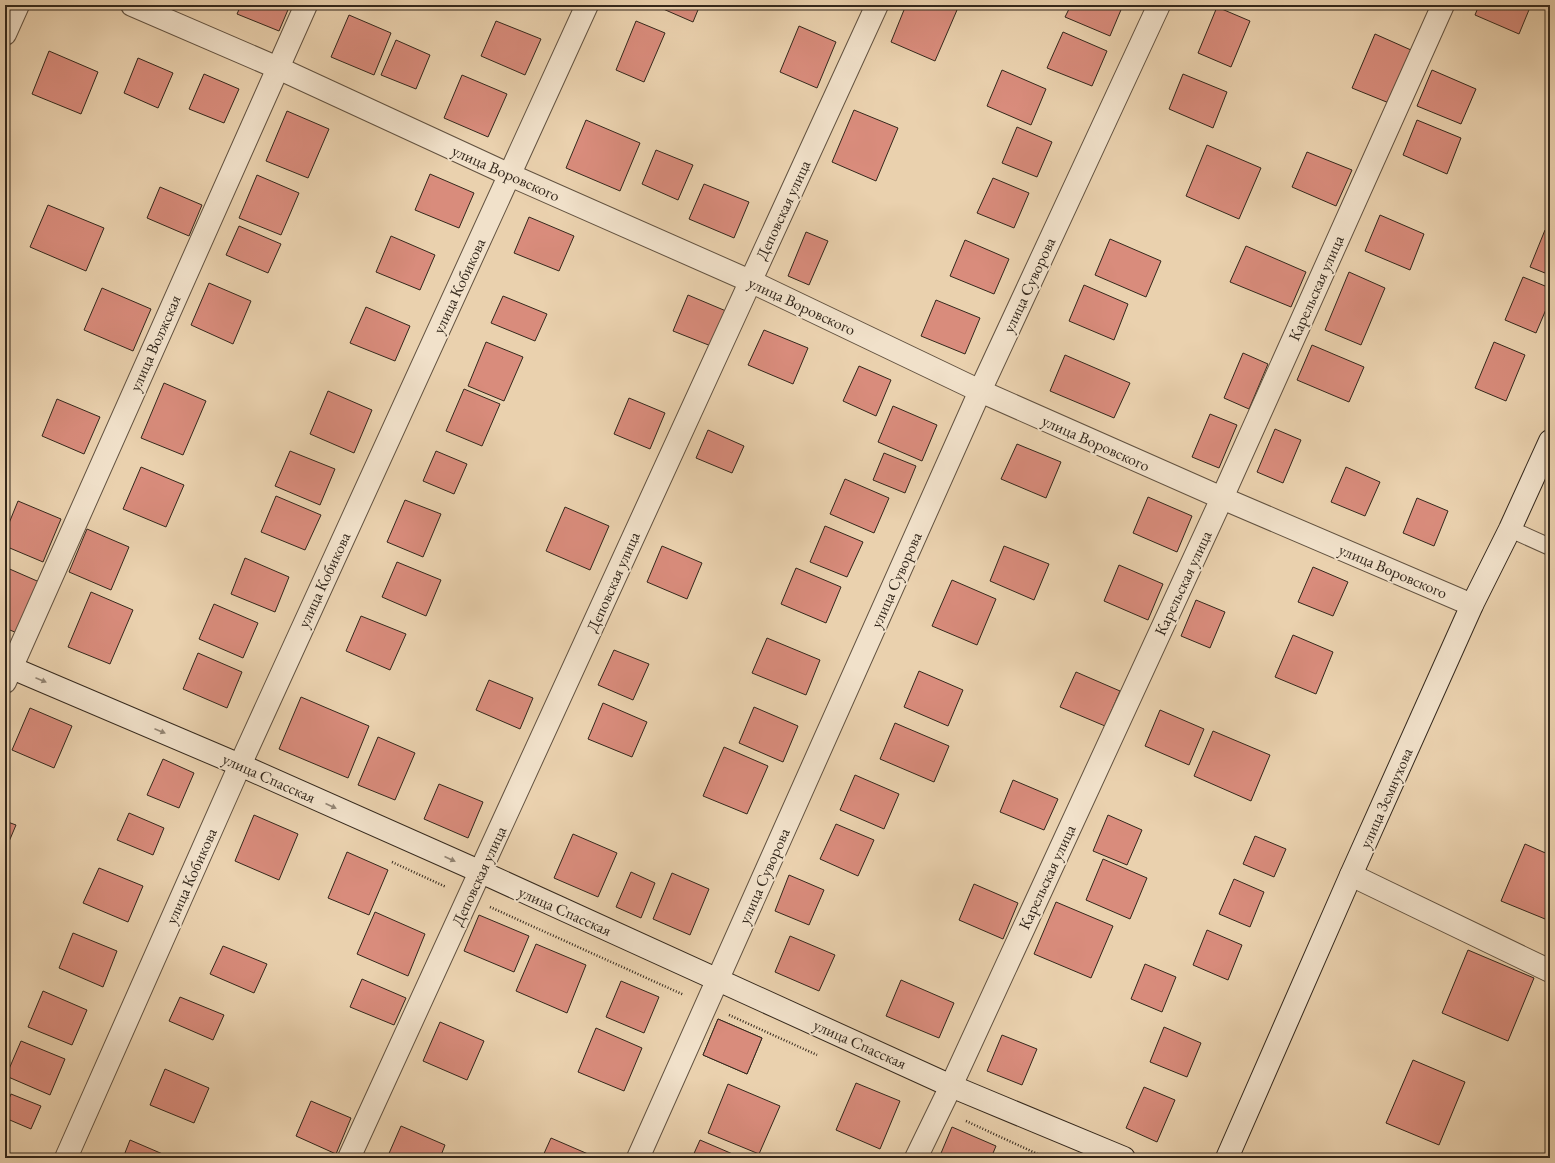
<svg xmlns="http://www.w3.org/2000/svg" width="1555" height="1163" viewBox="0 0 1555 1163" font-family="'EB Garamond',serif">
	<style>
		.building { fill: #d98c7c; stroke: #34281c }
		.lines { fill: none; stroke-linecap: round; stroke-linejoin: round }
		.lane-casing { stroke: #625240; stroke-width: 18 }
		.street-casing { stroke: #625240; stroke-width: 24 }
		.secondary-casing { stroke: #34281c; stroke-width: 24 }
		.path { stroke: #34281c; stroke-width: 2.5; stroke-dasharray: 1 2; stroke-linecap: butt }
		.lane { stroke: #f1e1ca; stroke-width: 16 }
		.street { stroke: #f1e1ca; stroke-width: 22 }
		.secondary { stroke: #f1e1ca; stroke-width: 22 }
		.oneway { fill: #928473 }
		.labels { text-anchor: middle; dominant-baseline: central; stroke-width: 4; stroke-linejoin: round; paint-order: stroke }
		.street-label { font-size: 16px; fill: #34281c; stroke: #f1e1ca }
	</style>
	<rect width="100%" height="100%" fill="#ead1ae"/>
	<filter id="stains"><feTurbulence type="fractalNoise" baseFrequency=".005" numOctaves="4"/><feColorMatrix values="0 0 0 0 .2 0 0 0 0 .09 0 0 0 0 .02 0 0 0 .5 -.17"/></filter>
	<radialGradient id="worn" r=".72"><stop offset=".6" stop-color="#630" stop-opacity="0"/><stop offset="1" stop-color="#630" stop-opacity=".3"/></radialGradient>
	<g class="building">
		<polygon points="241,5 290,5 279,31 237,14"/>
		<polygon points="654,5 700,5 693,22"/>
		<polygon points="906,5 945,5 957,10 935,61 891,42"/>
		<polygon points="1071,5 1123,5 1110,36 1065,17"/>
		<polygon points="1479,5 1531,5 1519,34 1475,15"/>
		<polygon points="1217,7 1250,21 1231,67 1198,53"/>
		<polygon points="349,15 391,33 374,75 331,57"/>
		<polygon points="496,21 541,39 525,75 481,56"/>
		<polygon points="636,21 665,33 644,82 616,70"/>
		<polygon points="799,26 836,42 817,88 780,72"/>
		<polygon points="1063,32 1107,51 1092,86 1047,68"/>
		<polygon points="1375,34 1411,50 1389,103 1352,88"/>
		<polygon points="396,40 430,55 416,89 381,75"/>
		<polygon points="49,51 98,72 81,114 32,94"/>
		<polygon points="138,58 173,73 158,108 124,93"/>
		<polygon points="1002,70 1046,89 1031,125 987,106"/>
		<polygon points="1432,70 1476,89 1461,124 1417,106"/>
		<polygon points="204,74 239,89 224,123 189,109"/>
		<polygon points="1183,74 1227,92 1213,128 1169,109"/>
		<polygon points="462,75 507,94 488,137 444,118"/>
		<polygon points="854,110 898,128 876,181 832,162"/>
		<polygon points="287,111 329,129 308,178 266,161"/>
		<polygon points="586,120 640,143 620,191 566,168"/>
		<polygon points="1417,120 1461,138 1447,174 1403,155"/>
		<polygon points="1017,127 1052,142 1037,177 1002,163"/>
		<polygon points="1207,145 1261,168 1239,219 1186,196"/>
		<polygon points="656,150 693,165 678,200 642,184"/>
		<polygon points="1307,152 1352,170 1336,206 1292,187"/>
		<polygon points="430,174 474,193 459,228 415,210"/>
		<polygon points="257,175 299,193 281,235 239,218"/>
		<polygon points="993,178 1029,193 1014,228 977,213"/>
		<polygon points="704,184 749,202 734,238 689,219"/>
		<polygon points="160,187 202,205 189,236 147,218"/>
		<polygon points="48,205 104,228 86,271 30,247"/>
		<polygon points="1380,215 1424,234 1410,270 1365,251"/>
		<polygon points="529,217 574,236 559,271 514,253"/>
		<polygon points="239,226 281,244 268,273 226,255"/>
		<polygon points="1545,230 1550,232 1550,275 1530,267"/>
		<polygon points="806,232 828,241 809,285 788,276"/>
		<polygon points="391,236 435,255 420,290 376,272"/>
		<polygon points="1110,239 1161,261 1146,297 1095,275"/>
		<polygon points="965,240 1009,259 994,294 950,276"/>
		<polygon points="1246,246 1306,272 1291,307 1230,282"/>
		<polygon points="1349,272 1385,288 1361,345 1325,330"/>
		<polygon points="1523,277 1550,288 1550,300 1536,333 1505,320"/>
		<polygon points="209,283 251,301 233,344 191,325"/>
		<polygon points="1084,285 1128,304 1114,340 1069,321"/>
		<polygon points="102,288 151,309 133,351 84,330"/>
		<polygon points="688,295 726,311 711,346 673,331"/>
		<polygon points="503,296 547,314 535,341 491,323"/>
		<polygon points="936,300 980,318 965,354 921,336"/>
		<polygon points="366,307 410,326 395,361 350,343"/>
		<polygon points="764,330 808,348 793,384 748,365"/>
		<polygon points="486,342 523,357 504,401 468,386"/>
		<polygon points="1494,342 1525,355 1506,401 1475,388"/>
		<polygon points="1312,345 1364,367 1349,402 1297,380"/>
		<polygon points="1243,353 1268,364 1249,409 1224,398"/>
		<polygon points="1065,355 1130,383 1114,418 1050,391"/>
		<polygon points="859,366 891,380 876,416 843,401"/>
		<polygon points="164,383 206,401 183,455 141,438"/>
		<polygon points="464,389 500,404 482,446 446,431"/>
		<polygon points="328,391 372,410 354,453 310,434"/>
		<polygon points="629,398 665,413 650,449 614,434"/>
		<polygon points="57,399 100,417 84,454 42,436"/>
		<polygon points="893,406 937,425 922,461 878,442"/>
		<polygon points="1210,414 1237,425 1219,468 1192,457"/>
		<polygon points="1275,429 1301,440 1283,483 1257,472"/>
		<polygon points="708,430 744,446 732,473 696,458"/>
		<polygon points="1017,444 1061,462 1046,498 1001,479"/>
		<polygon points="290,451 335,469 320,505 275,486"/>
		<polygon points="436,451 467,464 454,494 423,481"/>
		<polygon points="884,453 916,466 905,493 873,480"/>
		<polygon points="141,467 184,485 166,527 123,509"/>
		<polygon points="1346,467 1380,482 1365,516 1331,502"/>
		<polygon points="845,479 889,498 874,533 830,514"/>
		<polygon points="276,496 321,515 305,550 261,532"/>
		<polygon points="1148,497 1192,516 1177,552 1133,533"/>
		<polygon points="1417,498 1448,511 1434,546 1403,533"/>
		<polygon points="405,500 441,514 423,557 387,542"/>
		<polygon points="18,501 61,519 43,562 5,546 5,533"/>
		<polygon points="565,507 609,526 590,570 546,551"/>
		<polygon points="825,526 863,542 847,577 810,562"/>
		<polygon points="87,529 129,547 111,590 69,572"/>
		<polygon points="662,546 702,563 687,599 647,582"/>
		<polygon points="1004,546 1049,564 1034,600 990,581"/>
		<polygon points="245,558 289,577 275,612 231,594"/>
		<polygon points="397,562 441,580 426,616 382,597"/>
		<polygon points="1119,565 1163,584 1148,620 1104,601"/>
		<polygon points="5,567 44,584 22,635 5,628"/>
		<polygon points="1313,567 1348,582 1333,616 1298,602"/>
		<polygon points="796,568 841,587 826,623 781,604"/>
		<polygon points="952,580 996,599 977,645 932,626"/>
		<polygon points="91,592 133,610 110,664 68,647"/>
		<polygon points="1196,600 1225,612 1210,648 1181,636"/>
		<polygon points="214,604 258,623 243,658 199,639"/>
		<polygon points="361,616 406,634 390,670 346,651"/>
		<polygon points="1293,635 1333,652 1316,694 1275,677"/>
		<polygon points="767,638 820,660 806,695 752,673"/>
		<polygon points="614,650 649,664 633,700 598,685"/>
		<polygon points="198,653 242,672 227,708 183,689"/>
		<polygon points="919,671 963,690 948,726 904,707"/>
		<polygon points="1076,672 1120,691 1105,726 1060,707"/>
		<polygon points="489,680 533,698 520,729 476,710"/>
		<polygon points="301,697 369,726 348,778 279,749"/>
		<polygon points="603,703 647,722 632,757 588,739"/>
		<polygon points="754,707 798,726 783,762 739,743"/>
		<polygon points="30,708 72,726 54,768 12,750"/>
		<polygon points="1160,710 1204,729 1189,765 1145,746"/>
		<polygon points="895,723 949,746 934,782 880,759"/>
		<polygon points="1213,731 1270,755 1251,801 1194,776"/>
		<polygon points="378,737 415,753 395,800 358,785"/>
		<polygon points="724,747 768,766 747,814 703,796"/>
		<polygon points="163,759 194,773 179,808 147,795"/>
		<polygon points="855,775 899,794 884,829 840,810"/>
		<polygon points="1013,780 1058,799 1044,830 1000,812"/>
		<polygon points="439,784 483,802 468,838 424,819"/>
		<polygon points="129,813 164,828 153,855 117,840"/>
		<polygon points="254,815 298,834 279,880 235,861"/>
		<polygon points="1108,815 1142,830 1127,865 1093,851"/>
		<polygon points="5,821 16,825 5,851"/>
		<polygon points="836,824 874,840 858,876 820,859"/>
		<polygon points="573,834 617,853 598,897 554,878"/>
		<polygon points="1255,836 1286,849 1274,877 1243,864"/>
		<polygon points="1525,844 1550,855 1550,921 1501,901"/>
		<polygon points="347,852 388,870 369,915 328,898"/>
		<polygon points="1103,859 1147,878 1130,919 1086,900"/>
		<polygon points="99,868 143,886 128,922 83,903"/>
		<polygon points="631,872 655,883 641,918 616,907"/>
		<polygon points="672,873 709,889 690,935 653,919"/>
		<polygon points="789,875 824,890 809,925 775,911"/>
		<polygon points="1234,879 1264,892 1250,927 1219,914"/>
		<polygon points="974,884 1018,903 1003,939 959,920"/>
		<polygon points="1056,902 1113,926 1091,978 1034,954"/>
		<polygon points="375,912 425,934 408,976 357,954"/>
		<polygon points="479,915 529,936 514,972 464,951"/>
		<polygon points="1207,930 1242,945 1228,980 1193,965"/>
		<polygon points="73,933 117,951 103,987 59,968"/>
		<polygon points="790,936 835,955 819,991 775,972"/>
		<polygon points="536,944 586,965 567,1013 516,991"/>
		<polygon points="223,946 267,964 254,993 210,974"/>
		<polygon points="1468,950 1534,978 1508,1041 1442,1013"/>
		<polygon points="1145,964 1176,977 1162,1012 1131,999"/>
		<polygon points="362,979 406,998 394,1025 350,1007"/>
		<polygon points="901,980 954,1003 939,1038 886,1016"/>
		<polygon points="621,981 659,997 644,1033 606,1017"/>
		<polygon points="43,991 87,1010 72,1045 28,1027"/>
		<polygon points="180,997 224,1015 213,1040 169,1021"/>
		<polygon points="718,1019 762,1038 747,1074 703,1055"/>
		<polygon points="718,1019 762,1038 747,1074 703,1055"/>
		<polygon points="440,1022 484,1041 467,1080 423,1061"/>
		<polygon points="1164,1027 1201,1043 1187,1077 1150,1062"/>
		<polygon points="596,1028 642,1048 624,1091 578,1072"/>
		<polygon points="1002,1035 1037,1049 1022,1085 987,1071"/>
		<polygon points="21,1041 65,1059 50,1095 6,1076"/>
		<polygon points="1413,1060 1465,1082 1439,1145 1386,1123"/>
		<polygon points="165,1069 209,1088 194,1123 150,1105"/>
		<polygon points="856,1083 900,1101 880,1149 836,1130"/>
		<polygon points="728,1084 780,1106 759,1154 708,1133"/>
		<polygon points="1144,1087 1175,1100 1157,1142 1126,1128"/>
		<polygon points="11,1094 41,1106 31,1129 5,1118 5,1108"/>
		<polygon points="311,1101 351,1118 336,1154 296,1136"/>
		<polygon points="401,1126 445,1145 440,1158 387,1158"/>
		<polygon points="952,1127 996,1146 991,1158 939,1158"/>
		<polygon points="551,1138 595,1157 595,1158 542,1158"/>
		<polygon points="130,1140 165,1155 164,1158 123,1158"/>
		<polygon points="700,1140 742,1158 692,1158"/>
	</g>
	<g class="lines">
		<defs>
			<polyline id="lane" points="1510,529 1550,547"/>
			<g id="street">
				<polyline points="132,5 278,68 510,175 750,281 980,391 1222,498 1472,605"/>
				<polyline points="5,34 18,5"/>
				<polyline points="5,682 306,5"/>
				<polyline points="1351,875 1550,971"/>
				<polyline points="66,1158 240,765 587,5"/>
				<polyline points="349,1158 877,5"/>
				<polyline points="638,1158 980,391 1159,5"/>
				<polyline points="916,1158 951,1086 1222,498 1443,5"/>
			</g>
			<g id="secondary">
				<polyline points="5,665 240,765 481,872 951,1086 1124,1158"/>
				<polyline points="1227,1158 1351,875 1472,605 1510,529 1550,441"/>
			</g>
		</defs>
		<use href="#lane" class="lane-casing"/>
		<use href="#street" class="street-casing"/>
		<use href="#secondary" class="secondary-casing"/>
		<g class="path">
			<polyline points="392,862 446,887"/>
			<polyline points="490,907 684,995"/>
			<polyline points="729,1015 817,1055"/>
			<polyline points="966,1121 1046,1158"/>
		</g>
		<use href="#lane" class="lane"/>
		<use href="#street" class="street"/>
		<use href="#secondary" class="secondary"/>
	</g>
	<defs><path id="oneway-solid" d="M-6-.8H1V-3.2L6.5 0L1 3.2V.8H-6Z"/></defs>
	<g class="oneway">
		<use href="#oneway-solid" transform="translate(41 680) rotate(23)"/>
		<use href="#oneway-solid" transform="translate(160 731) rotate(23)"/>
		<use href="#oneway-solid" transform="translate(331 806) rotate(24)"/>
		<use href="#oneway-solid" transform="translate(450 859) rotate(24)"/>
	</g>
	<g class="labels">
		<g class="street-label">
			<text transform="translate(506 173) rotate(24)">улица Воровского</text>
			<text transform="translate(783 210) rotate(-65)">Деповская улица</text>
			<text transform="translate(1029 285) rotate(-65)">улица Суворова</text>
			<text transform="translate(459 286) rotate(-65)">улица Кобикова</text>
			<text transform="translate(1316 288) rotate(-66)">Карельская улица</text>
			<text transform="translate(802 306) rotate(25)">улица Воровского</text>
			<text transform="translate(155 343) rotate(-66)">улица Волжская</text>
			<text transform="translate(1096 443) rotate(24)">улица Воровского</text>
			<text transform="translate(1393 571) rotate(23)">улица Воровского</text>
			<text transform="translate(324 580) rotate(-65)">улица Кобикова</text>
			<text transform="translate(896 580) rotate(-66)">улица Суворова</text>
			<text transform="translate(613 582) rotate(-66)">Деповская улица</text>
			<text transform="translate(1183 583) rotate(-65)">Карельская улица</text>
			<text transform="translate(269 778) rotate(24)">улица Спасская</text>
			<text transform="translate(1386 798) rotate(-66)">улица Земнухова</text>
			<text transform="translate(191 876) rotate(-66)">улица Кобикова</text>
			<text transform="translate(479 876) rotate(-65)">Деповская улица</text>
			<text transform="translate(764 876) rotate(-66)">улица Суворова</text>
			<text transform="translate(1047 877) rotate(-65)">Карельская улица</text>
			<text transform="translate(565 911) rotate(24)">улица Спасская</text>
			<text transform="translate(860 1044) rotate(24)">улица Спасская</text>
		</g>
	</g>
	<rect width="1555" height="1163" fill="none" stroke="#ead1ae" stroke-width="20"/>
	<rect x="6" y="6" width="1543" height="1151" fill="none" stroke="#34281c" stroke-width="2"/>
	<rect x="10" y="10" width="1535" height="1143" fill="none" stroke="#34281c"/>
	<rect width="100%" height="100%" filter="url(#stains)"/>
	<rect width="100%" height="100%" fill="url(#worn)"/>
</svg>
